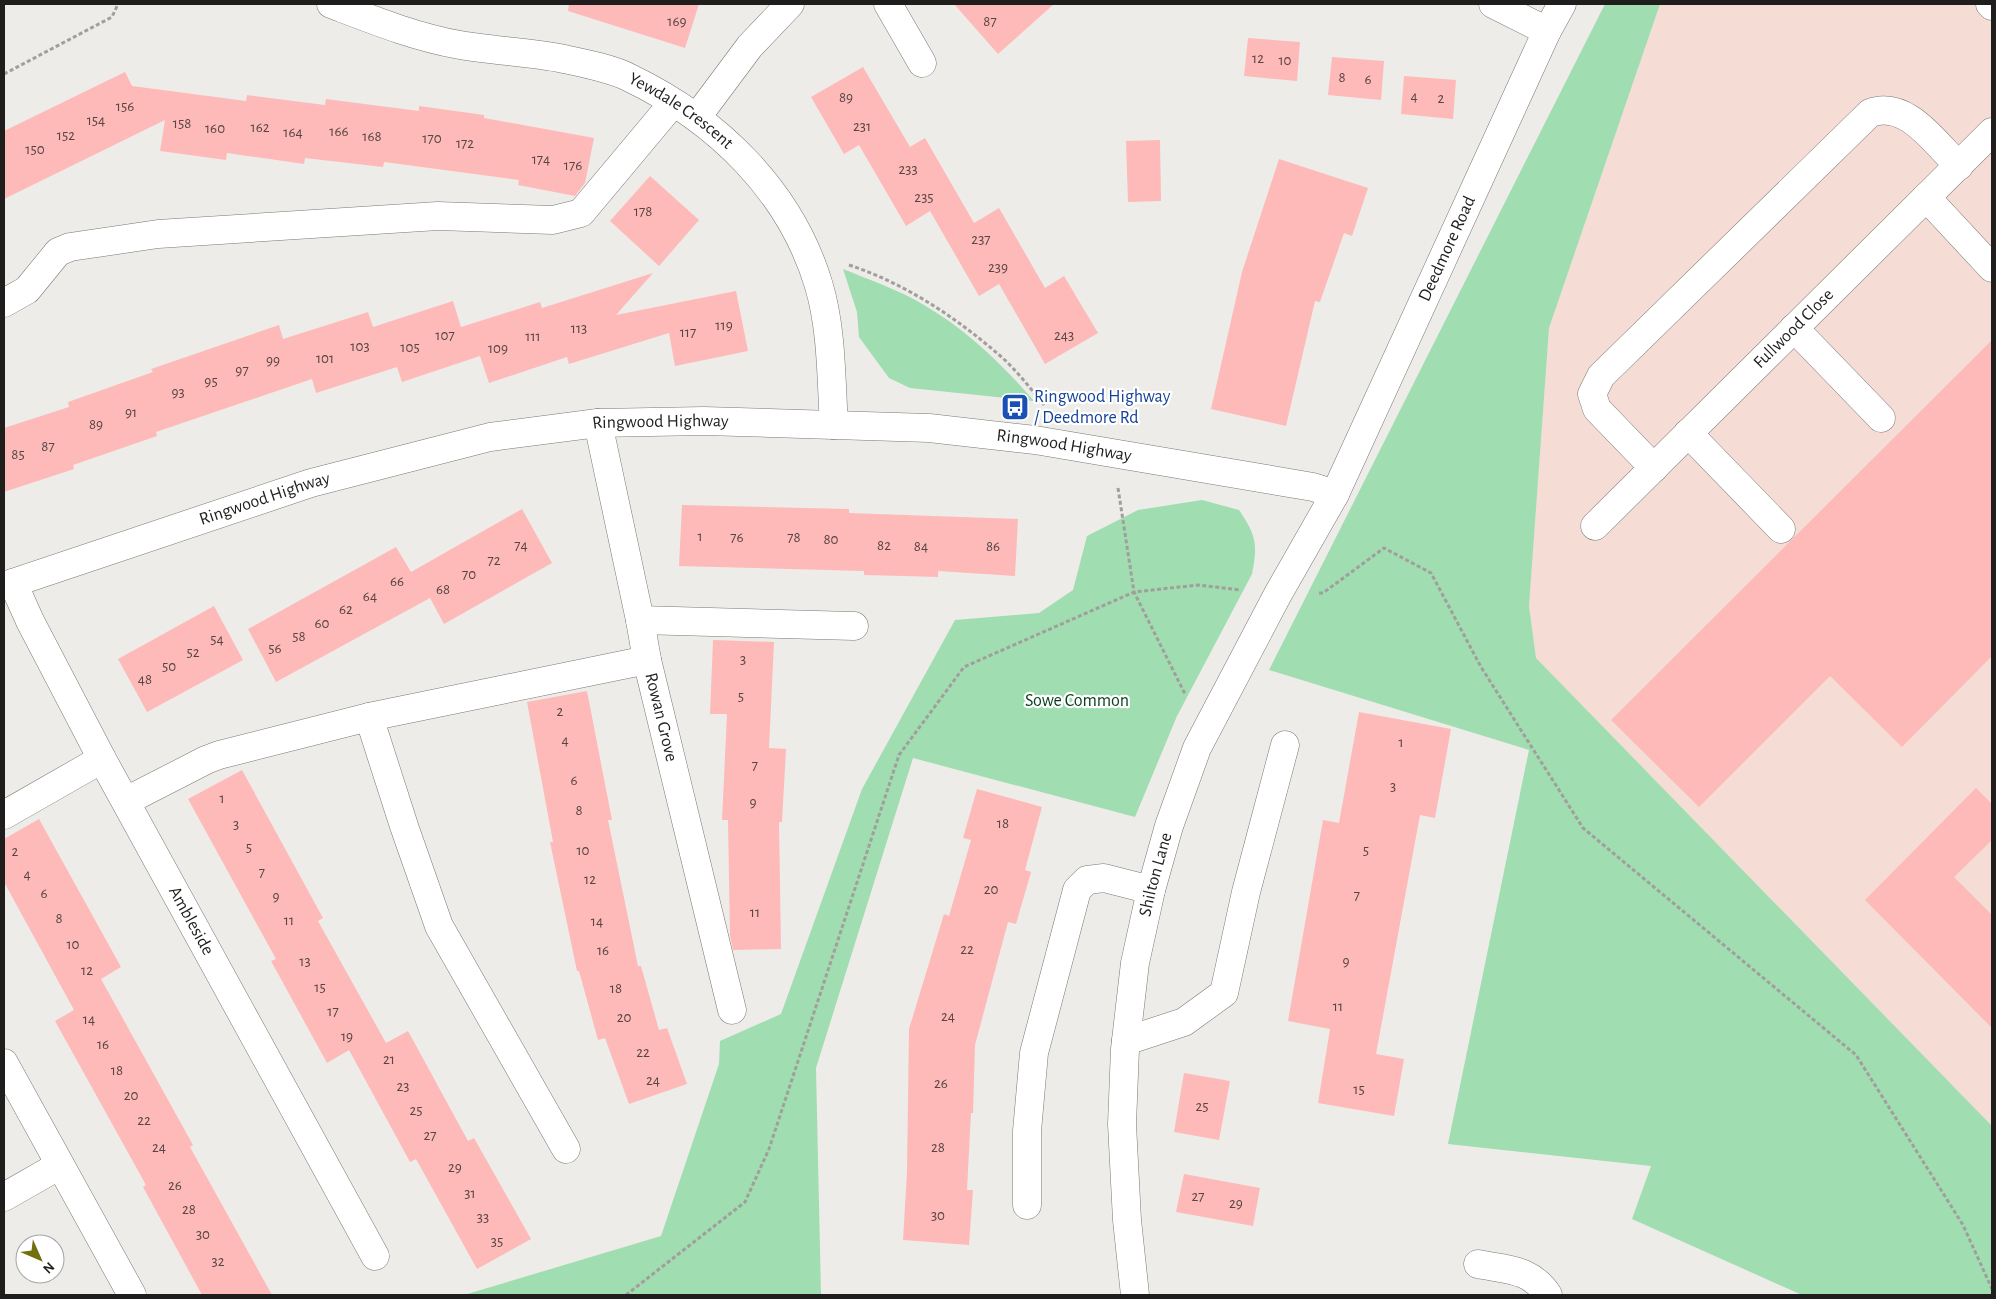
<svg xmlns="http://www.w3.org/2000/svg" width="1996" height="1299" viewBox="0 0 1996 1299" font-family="'Alegreya Sans',sans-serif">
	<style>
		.industrial { fill: #f5dcd5 }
		.green { fill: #a0ddb0 }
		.building { fill: #febab8 }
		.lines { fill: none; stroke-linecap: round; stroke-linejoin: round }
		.minor-casing { stroke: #7a7875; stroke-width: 29 }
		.path { stroke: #a09f9c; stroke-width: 3; stroke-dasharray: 4 2.5; stroke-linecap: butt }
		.minor { stroke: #fff; stroke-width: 28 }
		.labels { text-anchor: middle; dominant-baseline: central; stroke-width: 4.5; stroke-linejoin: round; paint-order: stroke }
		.number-label { font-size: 15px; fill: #574544 }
		.street-label { font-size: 18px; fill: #1f1e1d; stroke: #fff }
		.transit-label { font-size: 18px; fill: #164399; stroke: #fff; text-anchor: start }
		.park-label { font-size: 18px; fill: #073d1e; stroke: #fff }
	</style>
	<rect width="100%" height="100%" fill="#eeece8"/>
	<polygon class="industrial" points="1660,4 1992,4 1992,1126 1536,658 1529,606 1549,328"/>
	<g class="green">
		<polygon points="1605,4 1660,4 1549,328 1529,606 1536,658 1992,1126 1992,1295 1802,1295 1632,1219 1651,1166 1448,1144 1529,750 1269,670"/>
		<path d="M843,269C870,280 899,290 924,305C967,330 1002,364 1034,401L910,388L889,378L859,337L857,312Z"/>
		<path d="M1202,500L1239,510C1256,535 1258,544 1252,574L1177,716L1135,817L913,758L816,1068L821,1295H464L661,1236L719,1064L720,1041L781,1014L862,789L955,620L1039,613L1073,590L1087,536L1138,510Z"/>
	</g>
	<g class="building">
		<polygon points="569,4 699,4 685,48 568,11"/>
		<polygon points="954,4 1054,4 998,54"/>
		<polygon points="1248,38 1300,42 1297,81 1244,76"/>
		<polygon points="1332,57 1384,61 1381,100 1328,95"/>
		<polygon points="863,67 910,147 925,138 974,223 999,208 1045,288 1064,276 1098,333 1045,364 999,284 979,296 930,211 906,226 859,145 844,154 811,97"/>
		<polygon points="125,72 132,86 246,101 247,95 325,105 326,99 419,111 419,106 484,115 484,118 594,138 585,183 575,196 518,185 519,180 384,162 383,167 305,158 304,164 227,153 226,160 160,151 165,120 4,199 4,131"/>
		<polygon points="1404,76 1456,80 1453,119 1401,114"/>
		<polygon points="1160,140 1161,201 1128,202 1126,141"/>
		<polygon points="1279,159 1368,188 1352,236 1344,233 1320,302 1315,301 1286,426 1211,409 1242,272"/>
		<polygon points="650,176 699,220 659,266 610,221"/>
		<polygon points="653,273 616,315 736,291 748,351 675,366 669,333 569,364 567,357 489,383 480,356 402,382 397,367 316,393 312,379 156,432 157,436 73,465 74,469 4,492 4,428 69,407 68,402 153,372 151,369 279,325 283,339 368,312 373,327 453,301 461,327 540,302 542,308"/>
		<polygon points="1992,340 1992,656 1902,747 1830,676 1699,807 1611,720"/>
		<polygon points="682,505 849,509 849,513 1018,519 1015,576 938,571 938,577 903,576 864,575 864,571 679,566"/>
		<polygon points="522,509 552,563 444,624 430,598 276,682 248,629 396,547 411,572"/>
		<polygon points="214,606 243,660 147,712 118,659"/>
		<polygon points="713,640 774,642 769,748 786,749 782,822 779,822 781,949 733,950 730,936 728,820 722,820 727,714 710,714"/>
		<polygon points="587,691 612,820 608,820 638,966 641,966 659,1030 667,1028 687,1084 629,1104 605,1038 598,1040 579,971 577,971 550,842 553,842 527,702"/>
		<polygon points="1359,712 1451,729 1435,818 1420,815 1376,1054 1404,1059 1394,1116 1318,1103 1330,1029 1288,1021 1323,820 1339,823"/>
		<polygon points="242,770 323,918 318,921 386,1043 408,1031 468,1141 474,1138 531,1239 477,1269 416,1159 410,1162 349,1050 327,1063 271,961 276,959 188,799"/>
		<polygon points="1976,788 1992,804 1992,840 1954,877 1992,915 1992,1028 1865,900"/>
		<polygon points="977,789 1042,807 1025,870 1031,872 1016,924 1008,922 975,1045 973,1113 971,1113 967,1190 973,1190 969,1245 903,1240 907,1172 909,1029 944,914 949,916 971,840 963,838"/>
		<polygon points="39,819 121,967 101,979 193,1145 190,1147 272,1295 202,1295 143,1187 146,1185 55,1021 74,1010 4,882 4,839"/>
		<polygon points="1184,1073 1230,1081 1219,1140 1174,1132"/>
		<polygon points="1184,1174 1260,1188 1253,1226 1176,1212"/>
	</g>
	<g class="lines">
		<defs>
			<g id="minor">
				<path id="s1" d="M331,4C373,20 415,37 460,45C494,51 530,52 564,59C583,63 613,69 630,78C717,120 791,191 819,286C832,330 831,379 834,425"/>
				<polyline points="888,4 922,63"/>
				<polyline points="1493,4 1547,31"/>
				<polyline points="1990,4 1992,6"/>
				<polyline points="697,117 750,46 790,4"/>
				<polyline points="1926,197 1992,268"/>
				<polyline points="4,303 27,290 58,252 70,247 158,234 438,216 553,220 581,213 673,103"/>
				<polyline points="1794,328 1881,418"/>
				<path id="s2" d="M598,423L640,620L647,660L732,1010"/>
				<polyline points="1688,433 1781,529"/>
				<path d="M1654,468L1597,409L1592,394L1601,376L1870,113C1906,99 1935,143 1959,166"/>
				<path id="s3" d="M1595,526L1992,132"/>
				<path id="s4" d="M13,583L30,621L102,759L375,1256"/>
				<path id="s5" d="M4,586L311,483L490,437L598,423L704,421L929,428L1035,440L1313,487L1335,494"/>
				<polyline points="640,620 854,626"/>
				<polyline points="369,717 404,826 439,926 566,1149"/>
				<polyline points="126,801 206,760 219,755 369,717 647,660"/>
				<polyline points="4,815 102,759"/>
				<polyline points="1126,1041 1184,1022 1224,993 1246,892 1285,745"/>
				<polyline points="4,1063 132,1295"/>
				<polyline points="4,1197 60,1165"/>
				<polyline points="1027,1205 1027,1131 1034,1053 1077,890 1087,880 1104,878 1151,890"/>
				<path d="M1478,1264C1507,1270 1530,1268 1548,1295"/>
				<path id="s6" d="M1135,1295L1127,1220L1122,1124L1125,1049L1135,963L1151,890L1169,826L1197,748L1278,594L1335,494L1547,31L1562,4"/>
			</g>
		</defs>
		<use href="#minor" class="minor-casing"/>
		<g class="path">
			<polyline points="4,74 112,17 118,4"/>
			<path d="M849,265C904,283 954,316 998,354C1015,368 1030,388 1044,405"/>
			<polyline points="1118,488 1134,592 1185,694"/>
			<polyline points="1319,593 1323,593 1384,548 1431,573 1481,667 1583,828 1856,1055 1963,1225 1992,1289"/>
			<polyline points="626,1295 745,1202 769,1149 899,755 964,667 1134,592 1198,585 1241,590"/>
		</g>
		<use href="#minor" class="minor"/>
	</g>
	<defs>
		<symbol id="bus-square" viewBox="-11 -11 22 22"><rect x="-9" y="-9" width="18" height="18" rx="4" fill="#1a4fb4" stroke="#fff"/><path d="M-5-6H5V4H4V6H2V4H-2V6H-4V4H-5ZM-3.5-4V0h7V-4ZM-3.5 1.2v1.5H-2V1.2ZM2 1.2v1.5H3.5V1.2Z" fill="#fff"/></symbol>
	</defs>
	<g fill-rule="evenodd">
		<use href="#bus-square" x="999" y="391" width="32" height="32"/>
	</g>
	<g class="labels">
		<g class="number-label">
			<text x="677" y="21">169</text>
			<text x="990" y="21">87</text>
			<text x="1258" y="58">12</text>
			<text x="1285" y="60">10</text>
			<text x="1342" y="77">8</text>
			<text x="1368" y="79">6</text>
			<text x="1414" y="96">4</text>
			<text x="846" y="97">89</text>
			<text x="1441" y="98">2</text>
			<text x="125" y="106">156</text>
			<text x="96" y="120">154</text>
			<text x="182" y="123">158</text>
			<text x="862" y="126">231</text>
			<text x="260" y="127">162</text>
			<text x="215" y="128">160</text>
			<text x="339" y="131">166</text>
			<text x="293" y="132">164</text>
			<text x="66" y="135">152</text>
			<text x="372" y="136">168</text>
			<text x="432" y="138">170</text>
			<text x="465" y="143">172</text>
			<text x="35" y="149">150</text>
			<text x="541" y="159">174</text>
			<text x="573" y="165">176</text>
			<text x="908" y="169">233</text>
			<text x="924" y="197">235</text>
			<text x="643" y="211">178</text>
			<text x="981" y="239">237</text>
			<text x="998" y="267">239</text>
			<text x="724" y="325">119</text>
			<text x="579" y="328">113</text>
			<text x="688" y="332">117</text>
			<text x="445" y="335">107</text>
			<text x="1064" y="335">243</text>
			<text x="533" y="336">111</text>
			<text x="360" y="346">103</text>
			<text x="410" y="347">105</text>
			<text x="498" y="348">109</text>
			<text x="325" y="358">101</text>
			<text x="273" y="360">99</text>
			<text x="242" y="370">97</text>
			<text x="211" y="381">95</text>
			<text x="178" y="392">93</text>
			<text x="131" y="412">91</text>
			<text x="96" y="424">89</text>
			<text x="48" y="446">87</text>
			<text x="18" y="454">85</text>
			<text x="700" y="536">1</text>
			<text x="737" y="537">76</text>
			<text x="794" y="537">78</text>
			<text x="831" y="539">80</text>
			<text x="521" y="545">74</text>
			<text x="884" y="545">82</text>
			<text x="921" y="546">84</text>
			<text x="993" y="546">86</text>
			<text x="494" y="560">72</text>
			<text x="469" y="574">70</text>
			<text x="397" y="581">66</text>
			<text x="443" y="589">68</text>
			<text x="370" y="596">64</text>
			<text x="346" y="609">62</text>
			<text x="322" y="623">60</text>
			<text x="299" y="636">58</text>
			<text x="217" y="639">54</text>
			<text x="275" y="648">56</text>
			<text x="193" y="652">52</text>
			<text x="743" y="659">3</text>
			<text x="169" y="666">50</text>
			<text x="145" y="679">48</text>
			<text x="741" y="696">5</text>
			<text x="560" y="711">2</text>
			<text x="565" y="740">4</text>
			<text x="1401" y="742">1</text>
			<text x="755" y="765">7</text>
			<text x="574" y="780">6</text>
			<text x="1393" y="786">3</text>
			<text x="222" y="798">1</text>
			<text x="753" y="802">9</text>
			<text x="579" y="810">8</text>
			<text x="1003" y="823">18</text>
			<text x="236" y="824">3</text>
			<text x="249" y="847">5</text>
			<text x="583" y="850">10</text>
			<text x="1366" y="850">5</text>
			<text x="15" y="851">2</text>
			<text x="262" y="872">7</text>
			<text x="27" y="874">4</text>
			<text x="590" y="879">12</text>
			<text x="991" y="889">20</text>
			<text x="44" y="893">6</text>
			<text x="1357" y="895">7</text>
			<text x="276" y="896">9</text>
			<text x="755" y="912">11</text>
			<text x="59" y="918">8</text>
			<text x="289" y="920">11</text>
			<text x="597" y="921">14</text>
			<text x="73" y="944">10</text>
			<text x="967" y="949">22</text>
			<text x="603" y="950">16</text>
			<text x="305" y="961">13</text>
			<text x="1346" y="961">9</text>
			<text x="87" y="970">12</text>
			<text x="320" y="987">15</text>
			<text x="616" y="988">18</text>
			<text x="1338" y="1006">11</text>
			<text x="333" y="1011">17</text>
			<text x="948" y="1016">24</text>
			<text x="624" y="1017">20</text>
			<text x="89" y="1019">14</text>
			<text x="347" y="1036">19</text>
			<text x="103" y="1044">16</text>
			<text x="643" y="1052">22</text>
			<text x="389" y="1059">21</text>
			<text x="117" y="1070">18</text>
			<text x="653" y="1080">24</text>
			<text x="941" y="1083">26</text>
			<text x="403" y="1086">23</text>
			<text x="1359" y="1089">15</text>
			<text x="131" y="1095">20</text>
			<text x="1202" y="1106">25</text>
			<text x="416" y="1110">25</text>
			<text x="144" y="1120">22</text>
			<text x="430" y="1135">27</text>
			<text x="159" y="1147">24</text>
			<text x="938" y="1147">28</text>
			<text x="455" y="1167">29</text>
			<text x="175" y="1185">26</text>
			<text x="470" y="1193">31</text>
			<text x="1198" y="1196">27</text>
			<text x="1236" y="1203">29</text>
			<text x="189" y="1209">28</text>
			<text x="938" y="1215">30</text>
			<text x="483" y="1217">33</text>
			<text x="203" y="1234">30</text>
			<text x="497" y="1241">35</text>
			<text x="218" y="1261">32</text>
		</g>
		<g class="street-label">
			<text stroke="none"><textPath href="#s1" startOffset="370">Yewdale Crescent</textPath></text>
			<text stroke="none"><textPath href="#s6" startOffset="1116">Deedmore Road</textPath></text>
			<text stroke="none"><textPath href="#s3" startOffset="280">Fullwood Close</textPath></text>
			<text stroke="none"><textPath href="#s5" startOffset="680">Ringwood Highway</textPath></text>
			<text stroke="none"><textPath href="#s5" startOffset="1085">Ringwood Highway</textPath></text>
			<text stroke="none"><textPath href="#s5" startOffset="275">Ringwood Highway</textPath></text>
			<text stroke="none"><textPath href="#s2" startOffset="301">Rowan Grove</textPath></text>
			<text stroke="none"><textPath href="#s6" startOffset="424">Shilton Lane</textPath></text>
			<text stroke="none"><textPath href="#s4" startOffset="382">Ambleside</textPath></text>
		</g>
		<g class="transit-label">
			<text x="1034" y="397">Ringwood Highway<tspan x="1034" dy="21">/ Deedmore Rd</tspan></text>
		</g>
		<g class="park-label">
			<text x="1077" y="701">Sowe Common</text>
		</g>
	</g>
	<rect width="1996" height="1299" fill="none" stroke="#1f1e1d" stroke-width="10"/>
	<g transform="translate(40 1259) rotate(135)"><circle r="24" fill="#ffffff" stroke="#a5a5a5"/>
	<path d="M0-4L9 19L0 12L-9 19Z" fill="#726f11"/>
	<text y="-8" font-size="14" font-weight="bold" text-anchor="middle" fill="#1f1e1d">N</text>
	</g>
</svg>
